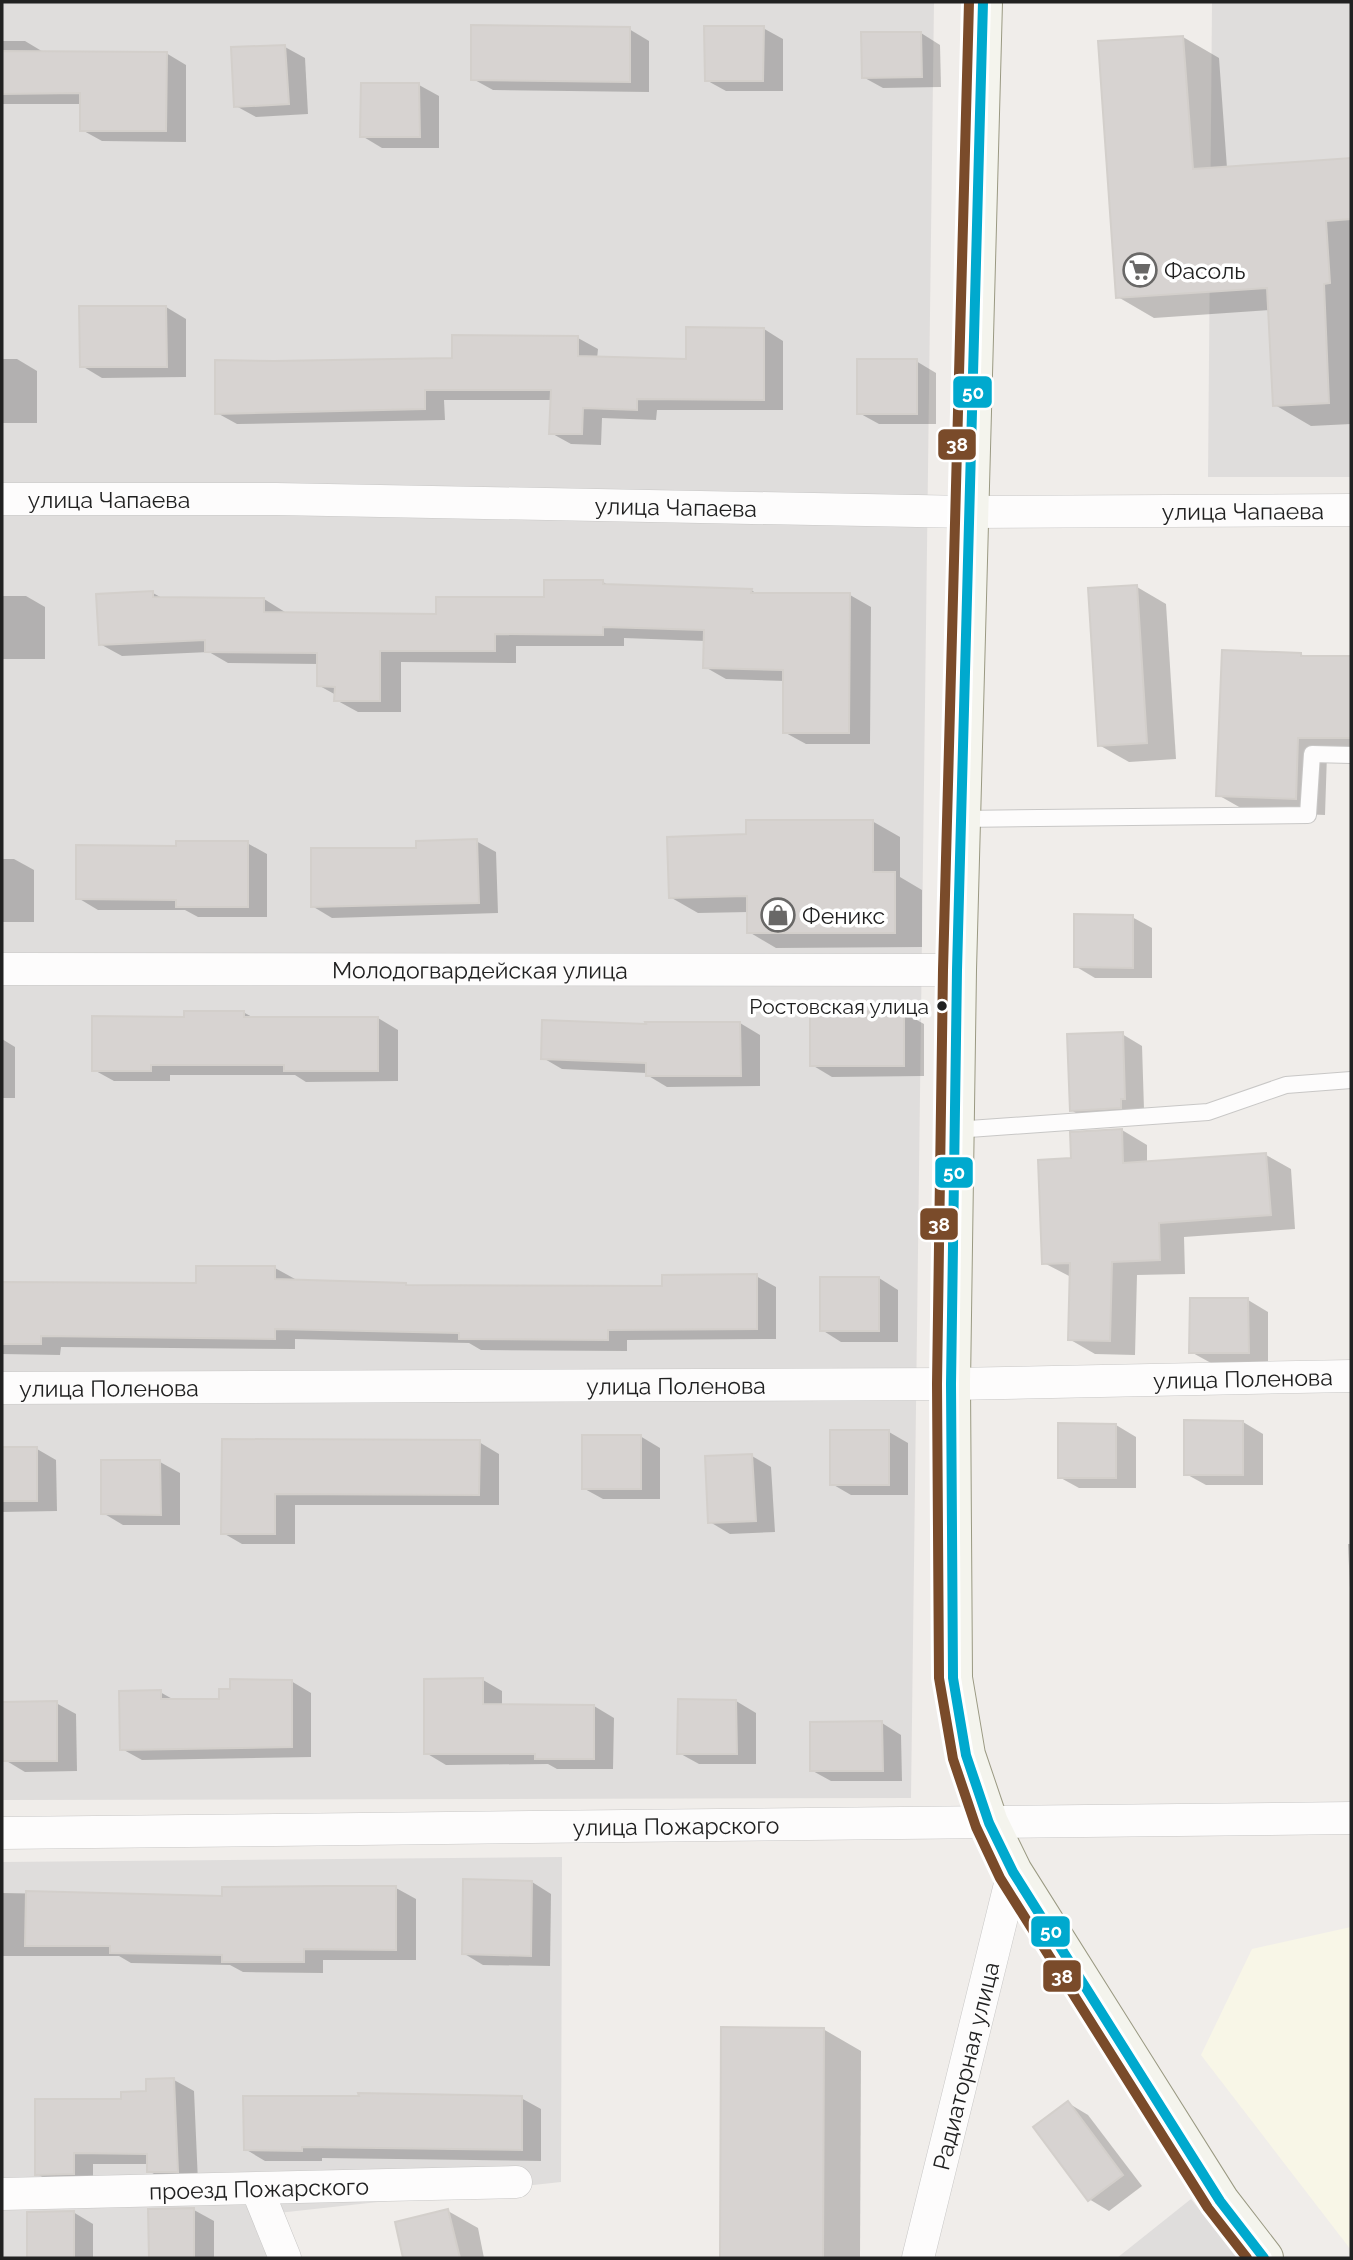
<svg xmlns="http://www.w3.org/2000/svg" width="1353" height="2260" viewBox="0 0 1353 2260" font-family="Raleway,sans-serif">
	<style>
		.residential { fill: #dfdddc }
		.education { fill: #f8f6e7 }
		.shadow { fill: #0003 }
		.building { fill: #d7d3d1; stroke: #d3cfcb; stroke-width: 2 }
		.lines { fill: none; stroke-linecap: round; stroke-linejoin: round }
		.lane-casing { stroke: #c8c7c6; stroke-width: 18 }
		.street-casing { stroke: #c8c7c6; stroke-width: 33 }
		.secondary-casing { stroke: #9a9982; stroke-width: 40 }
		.lane { stroke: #fdfcfc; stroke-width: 16 }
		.street { stroke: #fdfcfc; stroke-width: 32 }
		.secondary { stroke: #f4f4ed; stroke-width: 38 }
		.bus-1-casing { stroke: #fff; stroke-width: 16 }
		.bus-2-casing { stroke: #fff; stroke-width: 16 }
		.bus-1 { stroke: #00a9ce; stroke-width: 10 }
		.bus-2 { stroke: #7a4b2a; stroke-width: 10 }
		.bus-dot { fill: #212121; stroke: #fff; stroke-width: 2.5 }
		.labels { text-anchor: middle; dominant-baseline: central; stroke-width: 7; stroke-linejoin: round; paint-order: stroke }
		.bus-label { font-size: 21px; fill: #212121; stroke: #fff; text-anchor: end }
		.poi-label { font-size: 23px; fill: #212121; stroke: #fff; text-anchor: start }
		.street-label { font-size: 23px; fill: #212121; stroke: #fff }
		.line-badge { stroke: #fff; stroke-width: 2.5 }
		.badge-label { font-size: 19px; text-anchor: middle; font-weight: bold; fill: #fff }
	</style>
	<rect width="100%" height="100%" fill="#f0edea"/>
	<g class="residential">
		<polygon points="2,2 934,2 911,1798 2,1800"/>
		<polygon points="1212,2 1351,2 1351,477 1208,477"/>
		<polygon points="562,1857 561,2182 278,2213 296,2258 2,2258 2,1862"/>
		<polygon points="1191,2199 1238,2258 1117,2258"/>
	</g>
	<polygon class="education" points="1351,1927 1351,2250 1201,2055 1252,1949"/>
	<g class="shadow">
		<polygon points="763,28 783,39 783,91 726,91 706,80"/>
		<polygon points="629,29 649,41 649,92 493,90 473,79"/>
		<polygon points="921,33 940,45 941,87 883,88 863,77"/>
		<polygon points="1183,37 1219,58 1227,168 1351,159 1351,424 1311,426 1275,405 1270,310 1154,318 1118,297"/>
		<polygon points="2,41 25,41 45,53 166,53 186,65 186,142 102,141 82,130 82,104 2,104"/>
		<polygon points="285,47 305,58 308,114 256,117 236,106"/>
		<polygon points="419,85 439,96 439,148 382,148 362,136"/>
		<polygon points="166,307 186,319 186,377 102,378 82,366"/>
		<polygon points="764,329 783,341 783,410 657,410 656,420 602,418 601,445 571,444 551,433 552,400 444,400 445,420 237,424 217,413 453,360 578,338 598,349 597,359 688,361"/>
		<polygon points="2,359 17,359 37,371 37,423 2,423"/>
		<polygon points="916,361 936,373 936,424 879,424 859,413"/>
		<polygon points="603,582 610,586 751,590 759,595 850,595 871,607 870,744 806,744 784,732 785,681 726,679 705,667 706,641 624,638 624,646 516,646 516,663 401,662 401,712 358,712 336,700 336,695 318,685 319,664 228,663 209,652 122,656 100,644 153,593 164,599 264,599 285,612 285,614 438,616 546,599"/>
		<polygon points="1137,587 1166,604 1176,759 1129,762 1099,745"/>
		<polygon points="2,596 26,596 45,607 45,659 2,659"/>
		<polygon points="1223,652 1301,654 1307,658 1351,658 1351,754 1327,754 1325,815 1248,812 1218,795"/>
		<polygon points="872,821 900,837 900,877 922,890 922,947 776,948 749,932 749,912 698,913 670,897 748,836"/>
		<polygon points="476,841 496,852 498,913 332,918 312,906 418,850"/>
		<polygon points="247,843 267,854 267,917 198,917 185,910 98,910 78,898 178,847"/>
		<polygon points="2,859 14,859 34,870 34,922 2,922"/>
		<polygon points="1132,917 1152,928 1152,978 1095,978 1075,966"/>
		<polygon points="243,1012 254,1018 378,1018 398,1030 398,1081 306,1082 295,1075 170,1075 170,1081 114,1081 94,1070 186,1018"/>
		<polygon points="904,1013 924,1024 924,1076 832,1077 812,1065"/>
		<polygon points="740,1023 760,1035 760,1086 667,1087 647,1075 647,1073 562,1069 543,1058 647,1026"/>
		<polygon points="1122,1034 1142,1046 1144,1109 1091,1122 1071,1110"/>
		<polygon points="2,1039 15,1047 15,1098 2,1098"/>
		<polygon points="1122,1130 1147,1145 1147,1163 1266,1155 1291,1169 1295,1229 1184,1237 1185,1274 1137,1275 1135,1355 1095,1354 1069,1339 1071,1277 1044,1263 1073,1160"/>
		<polygon points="275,1268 295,1279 295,1282 406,1284 410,1287 663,1288 756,1276 776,1287 776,1339 627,1340 627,1351 481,1350 469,1343 295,1339 295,1349 61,1347 60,1355 2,1354 2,1284 198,1285"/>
		<polygon points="879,1278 898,1290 898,1342 841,1342 822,1330"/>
		<polygon points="1248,1300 1268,1312 1268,1363 1211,1363 1191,1352"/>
		<polygon points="1243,1422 1263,1434 1263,1485 1206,1485 1186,1474"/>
		<polygon points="1116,1425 1136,1437 1136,1488 1079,1488 1059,1477"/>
		<polygon points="889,1432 908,1443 908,1495 851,1495 832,1484"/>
		<polygon points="640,1436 660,1448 660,1499 603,1499 583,1488"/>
		<polygon points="223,1440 479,1442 499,1454 499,1505 295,1505 295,1544 242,1544 223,1533"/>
		<polygon points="2,1448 37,1449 56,1460 57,1511 2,1512"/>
		<polygon points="752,1456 771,1467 775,1532 730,1534 710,1522"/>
		<polygon points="160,1462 180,1473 180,1525 123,1525 103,1513"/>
		<polygon points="1348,1544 1351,1544 1351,1611"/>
		<polygon points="483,1680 502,1691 502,1706 594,1706 614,1718 613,1769 557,1769 548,1764 446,1765 426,1753"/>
		<polygon points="291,1681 311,1693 311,1757 142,1760 122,1749 160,1692 176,1701 221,1701"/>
		<polygon points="736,1701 756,1713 756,1764 699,1764 679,1753"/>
		<polygon points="56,1703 76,1714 77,1771 25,1772 5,1760"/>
		<polygon points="882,1723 901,1735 902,1781 831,1781 811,1770"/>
		<polygon points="532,1882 551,1894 550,1966 483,1965 463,1953"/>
		<polygon points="396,1888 416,1899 416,1960 323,1960 323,1973 243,1972 230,1965 131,1963 119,1956 2,1956 2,1893 224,1897"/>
		<polygon points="723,2029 823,2029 861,2051 860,2258 722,2258"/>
		<polygon points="174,2080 194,2091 198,2182 169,2183 149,2171 149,2164 93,2164 93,2184 57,2185 37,2174 123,2101 148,2093"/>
		<polygon points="521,2098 541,2109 541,2161 322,2158 322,2161 265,2161 245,2149"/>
		<polygon points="1068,2103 1088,2115 1142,2186 1109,2211 1089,2199"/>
		<polygon points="194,2210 214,2221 214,2258 150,2258 150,2211"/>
		<polygon points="448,2211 478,2228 484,2258 405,2258 397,2223"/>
		<polygon points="73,2212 93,2224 93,2258 29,2258 29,2214"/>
	</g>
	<g class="building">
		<polygon points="471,25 630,27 630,82 471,80"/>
		<polygon points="704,26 764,26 763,81 705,81"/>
		<polygon points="861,32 921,32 922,77 862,78"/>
		<polygon points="1183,36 1193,169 1351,158 1351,219 1326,221 1330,283 1324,284 1329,403 1273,406 1267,288 1116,298 1098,41"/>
		<polygon points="285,45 289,104 234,107 231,47"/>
		<polygon points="2,51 167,52 166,131 80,131 80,93 2,94"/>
		<polygon points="361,83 419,83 420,137 360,137"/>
		<polygon points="79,306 166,306 167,367 80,367"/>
		<polygon points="686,327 764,328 764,400 637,399 637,410 583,408 582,434 549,434 551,390 425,390 425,409 215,414 215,360 274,361 452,358 452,335 578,336 578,356 686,359"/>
		<rect x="857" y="359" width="60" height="55"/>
		<polygon points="544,580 603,580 603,584 752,589 751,593 850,593 849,733 783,733 783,670 703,668 704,630 603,627 603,635 495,634 495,651 380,651 380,701 334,701 335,687 317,686 317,653 205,652 205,640 99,645 96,594 153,591 153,597 264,598 264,612 436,614 436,597 544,597"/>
		<polygon points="1137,585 1147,743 1098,746 1088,588"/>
		<polygon points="1222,650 1301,653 1301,656 1351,656 1351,738 1298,738 1296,799 1216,796"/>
		<polygon points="746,820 873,820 873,872 895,872 895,933 747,933 747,896 669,898 667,837 746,834"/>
		<polygon points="477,839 479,903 311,907 311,848 416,848 416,841"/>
		<polygon points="176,841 248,841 248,907 176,907 176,900 76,899 76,845 176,846"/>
		<polygon points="1074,914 1133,915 1133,968 1074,967"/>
		<polygon points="184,1011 244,1011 244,1017 378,1017 378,1071 284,1071 284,1065 151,1065 151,1071 92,1071 92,1016 184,1017"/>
		<polygon points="904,1011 904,1066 810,1066 810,1012"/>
		<polygon points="542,1020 646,1024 645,1022 740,1022 741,1076 646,1076 646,1063 541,1059"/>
		<polygon points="1123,1032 1125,1099 1121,1099 1121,1108 1070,1111 1067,1034"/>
		<polygon points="1122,1129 1123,1163 1266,1153 1271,1215 1159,1223 1160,1260 1112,1262 1110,1341 1068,1340 1070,1263 1042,1264 1038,1160 1071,1158 1070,1132"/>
		<polygon points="196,1266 275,1266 275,1279 406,1283 406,1285 662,1286 662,1275 757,1274 757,1329 608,1330 608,1340 459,1339 459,1333 275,1329 275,1339 41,1336 41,1344 2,1344 2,1282 196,1283"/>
		<rect x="820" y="1277" width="59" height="54"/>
		<polygon points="1190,1298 1248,1298 1249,1353 1189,1353"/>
		<polygon points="1184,1420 1243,1421 1243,1475 1184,1475"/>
		<polygon points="1058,1423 1116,1424 1116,1478 1058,1478"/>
		<rect x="830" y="1430" width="59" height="55"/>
		<rect x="582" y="1435" width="59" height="54"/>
		<polygon points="222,1439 480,1440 479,1495 275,1494 275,1534 221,1534"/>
		<rect x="2" y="1447" width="35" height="54"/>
		<polygon points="752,1454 756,1521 708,1523 705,1456"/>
		<polygon points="101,1460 160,1460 161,1515 101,1514"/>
		<polygon points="483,1678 483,1704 594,1705 594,1759 535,1759 535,1754 424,1754 424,1679"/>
		<polygon points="230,1679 292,1680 292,1747 120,1750 119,1691 161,1690 161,1699 219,1699 219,1689 230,1689"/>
		<polygon points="678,1699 736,1700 737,1754 677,1754"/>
		<polygon points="57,1701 57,1761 3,1761 2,1702"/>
		<polygon points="882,1721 883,1771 810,1771 810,1722"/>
		<polygon points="463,1879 532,1881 531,1956 462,1954"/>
		<polygon points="327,1886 396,1886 396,1950 304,1949 304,1962 222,1962 222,1955 110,1953 110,1946 25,1946 26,1891 222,1896 222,1887"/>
		<polygon points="721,2027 824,2028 823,2258 720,2258"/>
		<polygon points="174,2078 178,2172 147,2172 147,2154 74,2153 74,2174 35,2175 35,2099 121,2099 121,2092 146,2091 146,2079"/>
		<polygon points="358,2093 522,2096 522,2150 302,2147 302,2151 244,2150 243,2096 359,2096"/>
		<polygon points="1068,2101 1123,2175 1088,2201 1033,2127"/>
		<polygon points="194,2208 194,2258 149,2258 148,2209"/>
		<polygon points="448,2209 460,2258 403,2258 395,2222"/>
		<polygon points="74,2211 74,2258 27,2258 27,2212"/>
	</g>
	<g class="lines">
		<defs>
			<g id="lane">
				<polyline points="961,819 1308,815 1312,754 1351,755"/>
				<polyline points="955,1130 1208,1112 1286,1085 1351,1080"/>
			</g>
			<g id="street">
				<path id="s1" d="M2,499H276L969,512L1351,510"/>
				<path id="s2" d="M2,969L957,970"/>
				<path id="s3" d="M2,1388L951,1384L1351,1376"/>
				<path id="s4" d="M2,1833L1351,1818"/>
				<polyline points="257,2189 285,2258"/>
				<path id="s5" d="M2,2194L516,2182"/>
				<path id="s6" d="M918,2258L1013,1872"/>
			</g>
			<polyline id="secondary" points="983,2 957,970 951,1384 953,1678 966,1755 989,1823 1013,1872 1220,2201 1264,2258"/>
		</defs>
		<use href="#lane" class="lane-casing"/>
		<use href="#street" class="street-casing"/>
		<use href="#secondary" class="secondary-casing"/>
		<use href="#lane" class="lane"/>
		<use href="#street" class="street"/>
		<use href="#secondary" class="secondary"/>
		<defs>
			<polyline id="bus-1" points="983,2 957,970 951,1384 953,1678 966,1755 989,1823 1013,1872 1220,2201 1264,2258"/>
			<polyline id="bus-2" points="969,2 943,970 937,1384 939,1678 953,1759 976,1827 1000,1878 1208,2208 1247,2258"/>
		</defs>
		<use href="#bus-1" class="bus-1-casing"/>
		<use href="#bus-2" class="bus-2-casing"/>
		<use href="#bus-1" class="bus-1"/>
		<use href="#bus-2" class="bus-2"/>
	</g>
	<defs>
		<symbol id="supermarket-ring" viewBox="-11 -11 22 22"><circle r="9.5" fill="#fff" stroke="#696867" stroke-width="1.5"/><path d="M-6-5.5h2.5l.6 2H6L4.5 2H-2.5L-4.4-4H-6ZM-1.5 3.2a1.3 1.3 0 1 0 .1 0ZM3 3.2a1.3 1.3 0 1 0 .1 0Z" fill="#696867"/></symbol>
		<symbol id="shop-ring" viewBox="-11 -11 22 22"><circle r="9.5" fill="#fff" stroke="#696867" stroke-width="1.5"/><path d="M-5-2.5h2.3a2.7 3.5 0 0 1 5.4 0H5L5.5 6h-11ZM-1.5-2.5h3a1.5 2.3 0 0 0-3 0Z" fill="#696867"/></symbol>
	</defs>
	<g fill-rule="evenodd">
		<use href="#supermarket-ring" x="1121" y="251" width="38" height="38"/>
		<use href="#shop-ring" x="759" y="896" width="38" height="38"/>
	</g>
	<circle class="bus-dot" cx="942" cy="1006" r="6"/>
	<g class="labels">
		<g class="bus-label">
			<text x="929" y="1006">Ростовская улица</text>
		</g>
		<g class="poi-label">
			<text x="1164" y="270">Фасоль</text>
			<text x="802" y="915">Феникс</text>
		</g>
		<g class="street-label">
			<text stroke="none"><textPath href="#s1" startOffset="107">улица Чапаева</textPath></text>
			<text stroke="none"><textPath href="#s1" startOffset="674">улица Чапаева</textPath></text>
			<text stroke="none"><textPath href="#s1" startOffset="1241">улица Чапаева</textPath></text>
			<text stroke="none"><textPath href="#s2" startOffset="478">Молодогвардейская улица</textPath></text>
			<text stroke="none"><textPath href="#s3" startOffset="1241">улица Поленова</textPath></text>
			<text stroke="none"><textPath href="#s3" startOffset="674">улица Поленова</textPath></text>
			<text stroke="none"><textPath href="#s3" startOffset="107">улица Поленова</textPath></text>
			<text stroke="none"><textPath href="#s4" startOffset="674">улица Пожарского</textPath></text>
			<text stroke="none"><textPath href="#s6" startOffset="198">Радиаторная улица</textPath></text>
			<text stroke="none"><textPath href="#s5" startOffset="257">проезд Пожарского</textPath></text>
		</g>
	</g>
	<g class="line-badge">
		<rect x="952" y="375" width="41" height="34" rx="7" fill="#00a9ce"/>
		<rect x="937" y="428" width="40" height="33" rx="7" fill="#7a4b2a"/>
		<rect x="934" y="1156" width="40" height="33" rx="7" fill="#00a9ce"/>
		<rect x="919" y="1207" width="40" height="34" rx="7" fill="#7a4b2a"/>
		<rect x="1030" y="1915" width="41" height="33" rx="7" fill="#00a9ce"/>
		<rect x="1042" y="1959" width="40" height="34" rx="7" fill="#7a4b2a"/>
	</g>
	<g class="badge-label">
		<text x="973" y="399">50</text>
		<text x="957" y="451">38</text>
		<text x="954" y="1179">50</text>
		<text x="939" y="1231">38</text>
		<text x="1051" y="1938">50</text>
		<text x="1062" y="1983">38</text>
	</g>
	<rect width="1353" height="2260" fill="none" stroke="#212121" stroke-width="7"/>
</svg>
